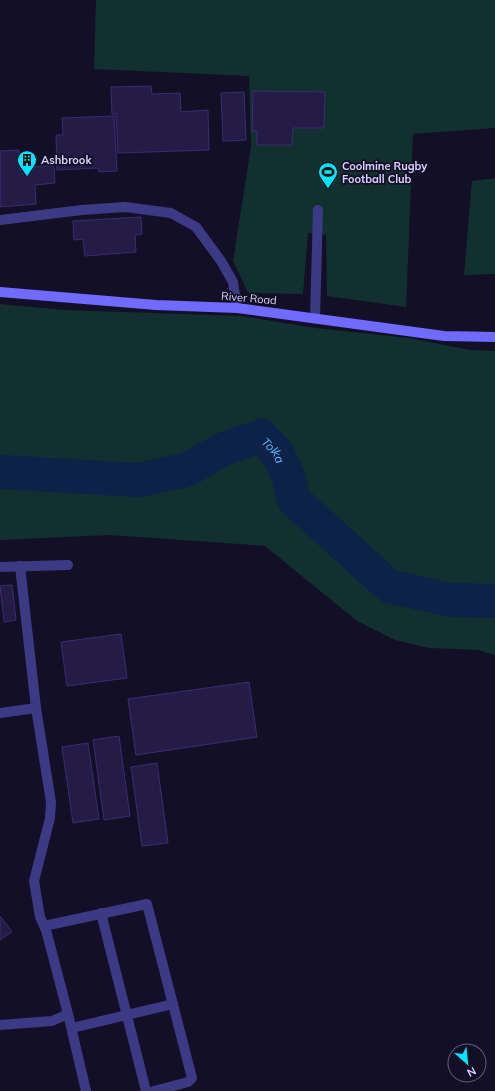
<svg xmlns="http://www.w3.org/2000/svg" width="495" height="1091" viewBox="0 0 495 1091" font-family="Mulish,sans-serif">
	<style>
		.green { fill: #12302f }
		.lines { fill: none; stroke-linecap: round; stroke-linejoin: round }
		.river { stroke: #0c2248; stroke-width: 34 }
		.building { fill: #241b47; stroke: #3b2d73 }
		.lane { stroke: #3d3a85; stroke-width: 10 }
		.secondary { stroke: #6f6bff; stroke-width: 10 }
		.labels { text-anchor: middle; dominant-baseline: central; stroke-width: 3.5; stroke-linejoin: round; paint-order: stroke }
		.poi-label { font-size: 11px; font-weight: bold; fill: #d9d4ff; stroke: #130f26; text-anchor: start }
		.street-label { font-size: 11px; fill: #d9d4ff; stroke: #130f26 }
		.water-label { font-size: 12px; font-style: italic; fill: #62b6ff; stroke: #130f26 }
	</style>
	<rect width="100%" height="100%" fill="#130f26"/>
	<g class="green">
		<polygon points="96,0 495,0 495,128 413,134 406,307 327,296 326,235 308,233 303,294 248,293 233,261 251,146 249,76 94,69"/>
		<polygon points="495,178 495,274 464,275 472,181"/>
		<polygon points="0,304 64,310 242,316 315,328 409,338 470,350 495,351 495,655 478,650 429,648 395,640 357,621 265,546 110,535 0,540"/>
	</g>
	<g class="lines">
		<path class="river" id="s1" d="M0,472L139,480L186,470L224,449L261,436L277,452L288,476L294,500L389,586L450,600L495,601"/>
	</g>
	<g class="building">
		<polygon points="151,86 152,94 180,93 181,112 208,110 209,150 118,153 116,114 112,114 111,87"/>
		<polygon points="253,91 325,92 324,128 293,128 292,145 257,145 257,131 252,131"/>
		<polygon points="244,92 246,140 223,141 221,93"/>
		<polygon points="114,116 117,171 99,172 98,168 57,170 56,135 63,135 62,118"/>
		<polygon points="19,150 20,170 33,170 34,167 54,165 55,183 35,185 36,204 0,207 0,151"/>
		<polygon points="141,217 142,234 135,235 136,252 85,256 83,239 74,240 73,221"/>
		<polygon points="12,585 16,620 4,622 0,586"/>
		<polygon points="121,634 127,678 67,686 61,642"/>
		<polygon points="249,682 257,737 136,755 128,699"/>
		<polygon points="119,736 130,816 104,820 93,740"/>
		<polygon points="88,743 99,819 73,823 62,747"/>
		<polygon points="157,763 168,843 142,846 131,767"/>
		<polygon points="0,916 12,932 0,940"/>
	</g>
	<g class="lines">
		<g class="lane">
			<polyline points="0,220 82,210 125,207 171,213 196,227 221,261 233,282 237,308"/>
			<polyline points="315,318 318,210"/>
			<polyline points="0,567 68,565"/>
			<polyline points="0,713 36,708"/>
			<polyline points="101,913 146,1091"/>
			<polyline points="44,926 147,904 192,1078 188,1082 154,1091"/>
			<polyline points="68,1014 86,1091"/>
			<polyline points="0,1025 52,1021 68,1014 46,930 40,917 34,881 50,818 51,802 36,708 20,566"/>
			<polyline points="72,1028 173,1004"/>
		</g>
		<polyline class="secondary" points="0,292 156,305 237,308 444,336 495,337"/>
	</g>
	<defs>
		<symbol id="building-pin" viewBox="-11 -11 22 30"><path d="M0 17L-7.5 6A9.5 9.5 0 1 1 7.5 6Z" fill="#00e5ff" stroke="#130f26"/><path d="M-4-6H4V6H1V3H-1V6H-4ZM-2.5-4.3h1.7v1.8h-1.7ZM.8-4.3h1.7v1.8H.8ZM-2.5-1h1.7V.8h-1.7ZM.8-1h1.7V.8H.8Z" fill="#111"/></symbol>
		<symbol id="stadium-pin" viewBox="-11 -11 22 30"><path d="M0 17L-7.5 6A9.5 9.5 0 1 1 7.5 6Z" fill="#00e5ff" stroke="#130f26"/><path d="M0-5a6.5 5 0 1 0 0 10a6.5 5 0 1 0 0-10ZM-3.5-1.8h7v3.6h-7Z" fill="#111"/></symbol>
	</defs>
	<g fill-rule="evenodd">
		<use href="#building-pin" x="16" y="149" width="22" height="30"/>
		<use href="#stadium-pin" x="317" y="161" width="22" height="30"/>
	</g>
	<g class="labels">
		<g class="poi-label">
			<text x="41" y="160">Ashbrook</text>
			<text x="342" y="166">Coolmine Rugby<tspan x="342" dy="13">Football Club</tspan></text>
		</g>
		<g class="street-label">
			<text transform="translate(249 298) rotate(5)">River Road</text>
		</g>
		<g class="water-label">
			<text stroke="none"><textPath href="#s1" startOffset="289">Tolka</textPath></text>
		</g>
	</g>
	<g transform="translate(467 1063) rotate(153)"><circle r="19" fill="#130f26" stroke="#625e7d"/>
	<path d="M0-3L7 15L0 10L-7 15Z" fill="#00e5ff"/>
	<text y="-6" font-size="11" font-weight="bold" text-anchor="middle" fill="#d9d4ff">N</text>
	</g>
</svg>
